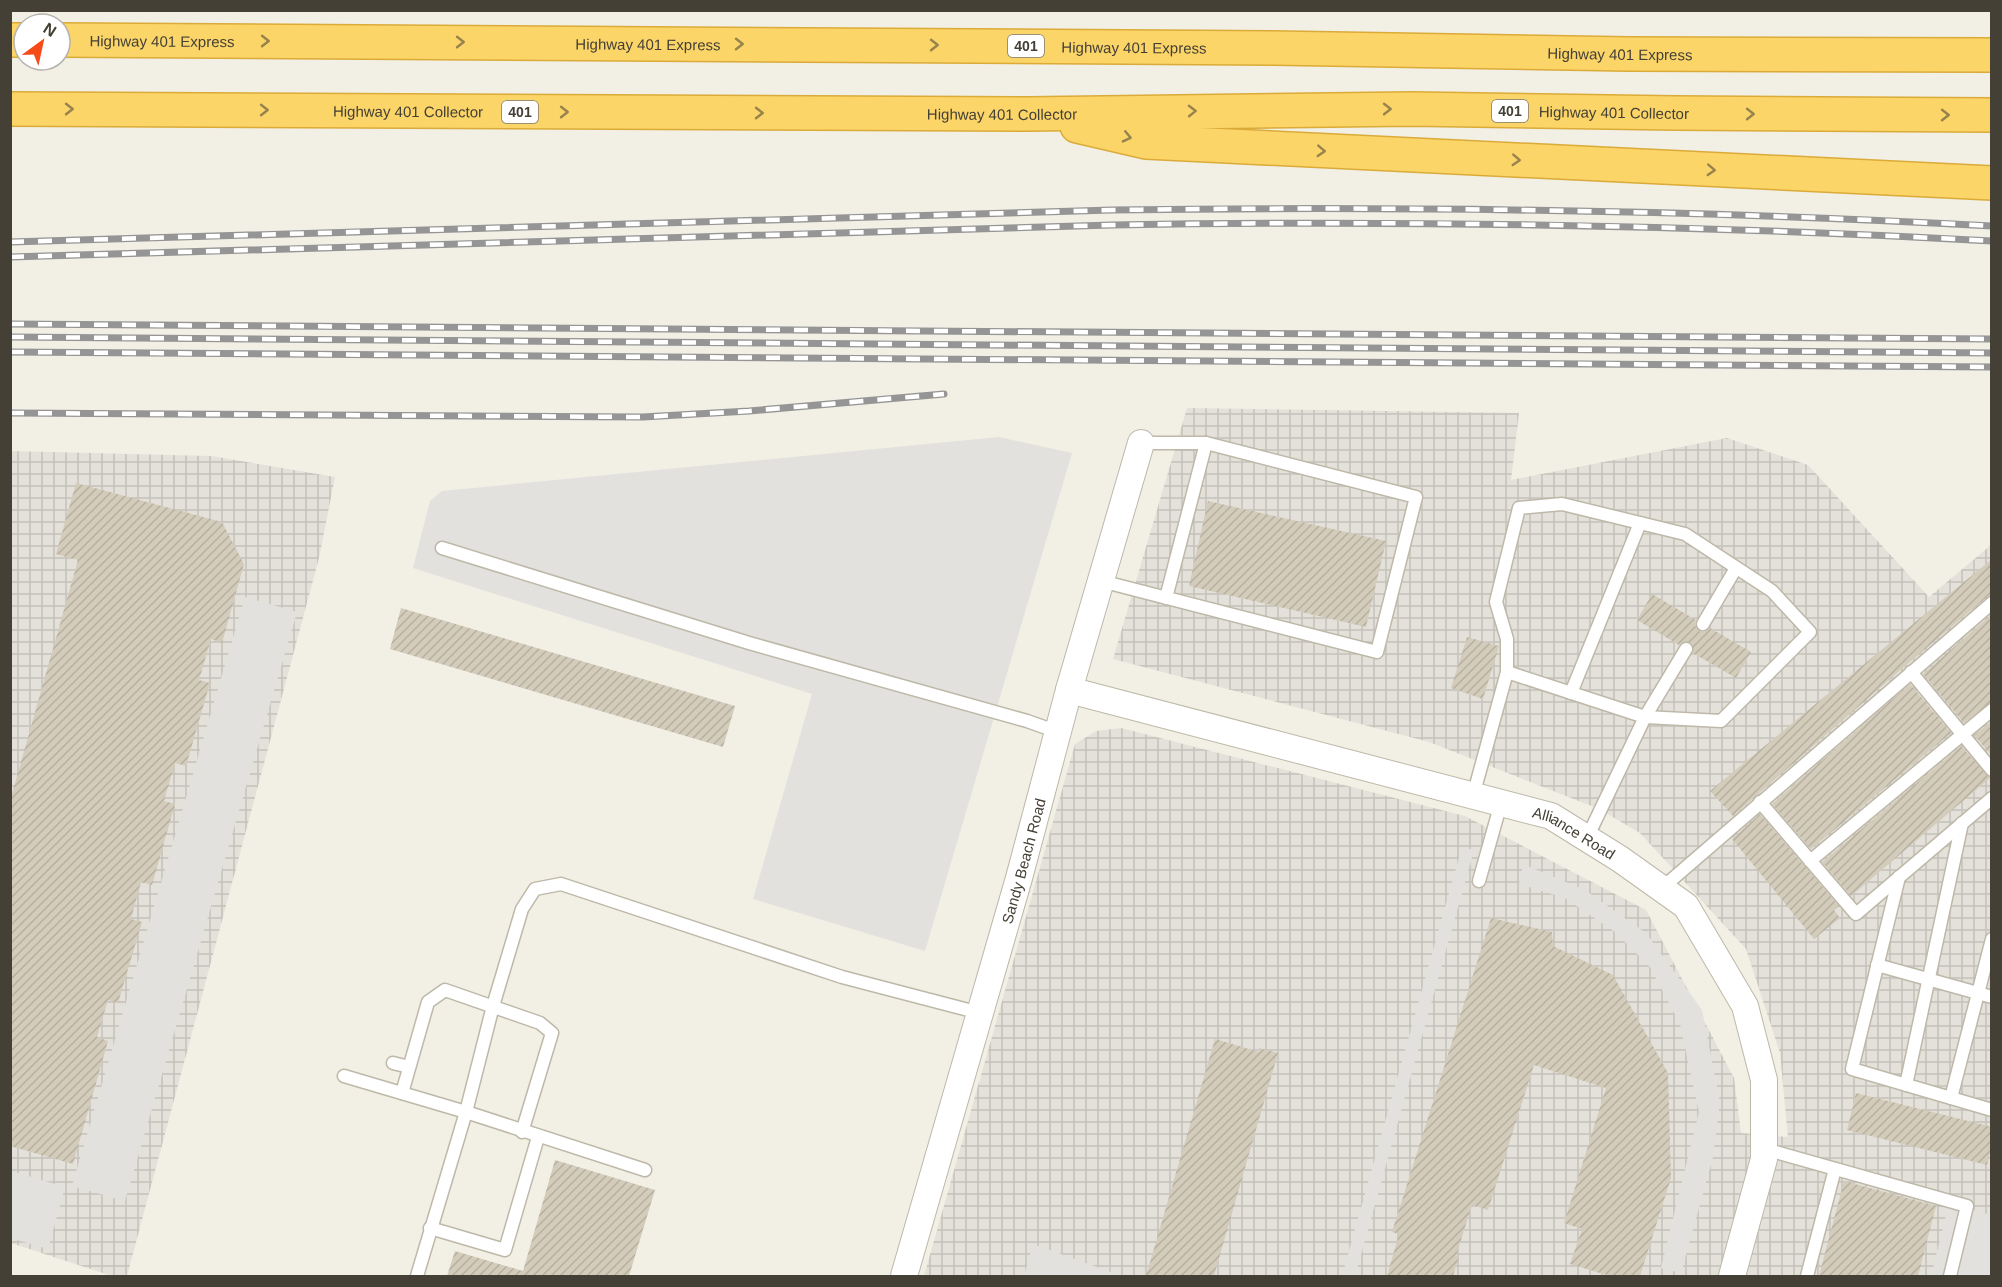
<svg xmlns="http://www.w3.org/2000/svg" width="2002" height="1287" viewBox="0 0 2002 1287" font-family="Helvetica,sans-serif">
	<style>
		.industrial { fill: url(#industrial-grid) }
		.parking { fill: #e3e1de }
		.building { fill: url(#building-hatch) }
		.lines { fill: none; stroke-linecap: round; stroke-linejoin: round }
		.service-casing { stroke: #beb8a8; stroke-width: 15 }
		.minor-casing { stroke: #beb8a8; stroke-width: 28 }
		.motorway-casing { stroke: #daab38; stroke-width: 36 }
		.service { stroke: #fff; stroke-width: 12 }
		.minor { stroke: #fff; stroke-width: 26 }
		.motorway { stroke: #fbd568; stroke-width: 33 }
		.rail-casing { stroke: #959595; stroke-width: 7 }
		.rail { stroke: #fff; stroke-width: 4.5; stroke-dasharray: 14; stroke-linecap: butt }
		.oneway { stroke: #97834c }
		.labels { text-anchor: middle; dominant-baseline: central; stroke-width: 5; stroke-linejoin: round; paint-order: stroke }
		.shield { fill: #fff; stroke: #7d7972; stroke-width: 1.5 }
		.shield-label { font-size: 14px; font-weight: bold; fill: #454035 }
		.street-label { font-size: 15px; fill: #454035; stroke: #fff }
	</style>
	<defs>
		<pattern id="industrial-grid" width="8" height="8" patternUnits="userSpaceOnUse" patternTransform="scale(1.5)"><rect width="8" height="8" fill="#e4e1da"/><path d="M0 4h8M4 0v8" fill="none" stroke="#c5c2bc"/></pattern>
		<pattern id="building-hatch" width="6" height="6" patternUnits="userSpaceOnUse" patternTransform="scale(1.5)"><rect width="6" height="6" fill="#d4ccbb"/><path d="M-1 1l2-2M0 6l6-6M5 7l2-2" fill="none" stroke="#b7b0a1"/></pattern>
	</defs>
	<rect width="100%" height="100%" fill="#f2efe5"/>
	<g class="industrial">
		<polygon points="1187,408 1519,413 1511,480 1727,438 1808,465 1929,597 1991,545 1991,1276 924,1276 1075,744 1096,731 1121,728 1465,816 1646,910 1734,1078 1741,1133 1788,1137 1780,1053 1746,949 1640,833 1599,809 1429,742 1113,659"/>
		<polygon points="11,451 211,456 335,477 319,558 127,1276 112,1276 11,1243"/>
	</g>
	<g class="parking">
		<polygon points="999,437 1072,453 925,951 753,899 812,694 413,568 430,501 442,491"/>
		<polygon points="245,597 297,612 125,1201 72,1186"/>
		<polygon points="1462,847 1474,850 1355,1276 1342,1276"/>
		<polygon points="1523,864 1585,890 1646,933 1702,1010 1720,1102 1713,1157 1681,1273 1661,1268 1699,1112 1680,1024 1650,967 1615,932 1565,898 1519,884"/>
		<polygon points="11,1171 65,1187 48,1249 11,1238"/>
		<polygon points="1949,1204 1991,1215 1991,1276 1931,1276"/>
		<polygon points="1033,1244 1119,1275 1119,1276 1024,1276"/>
	</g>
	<g class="building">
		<polygon points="76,483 222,522 244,564 222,643 211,639 199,680 210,683 186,766 175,763 164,801 175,804 152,885 141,882 131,919 142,922 118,1003 108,1000 97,1037 108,1041 73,1164 10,1146 10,801 78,560 56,554"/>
		<polygon points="1208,501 1386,541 1366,627 1189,586"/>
		<polygon points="1992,559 1992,595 1987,597 1905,666 1733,816 1710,791"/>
		<polygon points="1652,594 1696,620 1695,625 1698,631 1704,632 1710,628 1751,652 1736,678 1693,653 1693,646 1690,642 1683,642 1679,645 1637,620"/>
		<polygon points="401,608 735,706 723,747 390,649"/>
		<polygon points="1992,614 1992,702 1964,723 1923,674"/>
		<polygon points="1467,637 1499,646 1483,699 1451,688"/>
		<polygon points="1910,684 1951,733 1811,849 1772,804"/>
		<polygon points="1992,721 1992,756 1974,735"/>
		<polygon points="1961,746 1990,778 1851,896 1822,862"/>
		<polygon points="1760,814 1839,906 1834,910 1840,918 1814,939 1732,839"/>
		<polygon points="1491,918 1552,932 1553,946 1613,975 1668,1073 1671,1178 1640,1276 1610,1276 1570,1264 1582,1229 1564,1223 1606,1088 1534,1065 1488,1210 1472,1205 1456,1256 1459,1257 1453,1276 1387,1276 1399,1234 1392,1232"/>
		<polygon points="1215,1039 1259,1052 1259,1048 1278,1053 1214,1276 1146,1276"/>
		<polygon points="1856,1093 1992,1127 1992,1144 1987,1165 1847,1130"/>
		<polygon points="555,1160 655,1190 629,1276 447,1276 455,1251 523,1271"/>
		<polygon points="1844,1181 1936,1206 1918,1276 1819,1276"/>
	</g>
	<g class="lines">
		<defs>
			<g id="service">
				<polyline points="442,548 749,643 1027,721 1058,732"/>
				<polyline points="1101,581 1377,652 1416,497 1206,443 1141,443"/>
				<polyline points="1166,598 1206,443"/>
				<polyline points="1703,624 1736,568"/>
				<polyline points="1911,672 1992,770"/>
				<polyline points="1571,693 1640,523"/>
				<polyline points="1473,796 1507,672 1507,639 1496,602 1519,508 1562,504 1685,534 1772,591 1810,632 1721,721 1645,717 1507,672"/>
				<polyline points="1760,802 1856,914 1992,798"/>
				<polyline points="1587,838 1645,717 1686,649"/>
				<polyline points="1810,861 1992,710"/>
				<polyline points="1899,877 1852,1069 1992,1110"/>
				<polyline points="1479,881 1501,803"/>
				<polyline points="1662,888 1992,603"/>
				<polyline points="1877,965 1992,997"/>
				<polyline points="393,1063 409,1067"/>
				<polyline points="344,1076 466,1112 493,1006 522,909 535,889 561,884 842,977 980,1013"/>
				<polyline points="1906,1085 1962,823"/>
				<polyline points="402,1093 428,1002 445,990 540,1023 552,1033 522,1132"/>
				<polyline points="1951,1098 1992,939"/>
				<polyline points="1765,1149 1967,1206 1950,1276"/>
				<polyline points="430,1228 505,1250 538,1137"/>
				<polyline points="417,1276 466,1112 645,1170"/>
				<polyline points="1807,1276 1835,1169"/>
			</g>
			<g id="minor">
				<path id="s1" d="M1069,690L1551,816L1620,859L1686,906L1745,1006L1764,1080V1159L1732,1276"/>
				<path id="s2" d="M904,1276L1019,878L1069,690L1141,443"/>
			</g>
			<g id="motorway">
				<polyline points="10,40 24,40"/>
				<path id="s3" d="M60,40L1273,48L1629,54L1992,55"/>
				<path id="s4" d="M10,109L1029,114L1411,109L1675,113L1992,115"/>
				<polyline points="1077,126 1146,142 1992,183"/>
			</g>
		</defs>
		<use href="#service" class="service-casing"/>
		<use href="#minor" class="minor-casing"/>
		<use href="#motorway" class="motorway-casing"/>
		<use href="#service" class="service"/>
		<use href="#minor" class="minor"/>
		<use href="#motorway" class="motorway"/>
		<defs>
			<g id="rail">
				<path d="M10,242L1112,210C1405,206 1698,210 1992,226"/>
				<path d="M10,257L1112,225C1405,220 1698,225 1992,241"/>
				<polyline points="10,324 1992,339"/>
				<polyline points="10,337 1992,353"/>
				<polyline points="10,352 1992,367"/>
				<polyline points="10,413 643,417 749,411 944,394"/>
			</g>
		</defs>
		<use href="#rail" class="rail-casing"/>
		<use href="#rail" class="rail"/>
	</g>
	<defs><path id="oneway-chevron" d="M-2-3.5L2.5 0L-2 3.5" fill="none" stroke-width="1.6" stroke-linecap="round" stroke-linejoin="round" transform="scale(1.5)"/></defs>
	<g class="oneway">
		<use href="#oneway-chevron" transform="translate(265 41)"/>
		<use href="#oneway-chevron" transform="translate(460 42)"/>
		<use href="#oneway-chevron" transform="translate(739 44)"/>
		<use href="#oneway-chevron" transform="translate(934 45)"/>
		<use href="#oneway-chevron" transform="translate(69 109)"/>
		<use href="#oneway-chevron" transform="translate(1387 109)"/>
		<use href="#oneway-chevron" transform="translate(264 110)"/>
		<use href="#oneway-chevron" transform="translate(1192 111) rotate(-1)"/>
		<use href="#oneway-chevron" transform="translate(564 112)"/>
		<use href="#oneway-chevron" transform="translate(759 113)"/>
		<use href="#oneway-chevron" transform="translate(1750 114)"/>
		<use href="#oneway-chevron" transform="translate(1945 115)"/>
		<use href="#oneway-chevron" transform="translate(1127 137) rotate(13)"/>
		<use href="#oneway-chevron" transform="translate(1321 151) rotate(3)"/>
		<use href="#oneway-chevron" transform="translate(1516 160) rotate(3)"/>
		<use href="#oneway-chevron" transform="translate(1711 170) rotate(3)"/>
	</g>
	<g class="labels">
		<g class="shield">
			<rect x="1008" y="35" width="36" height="22" rx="4.5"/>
			<rect x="1492" y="100" width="36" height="22" rx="4.5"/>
			<rect x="502" y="101" width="36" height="22" rx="4.5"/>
		</g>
		<g class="shield-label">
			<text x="1026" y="46">401</text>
			<text x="1510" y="111">401</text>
			<text x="520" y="112">401</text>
		</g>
		<g class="street-label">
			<text stroke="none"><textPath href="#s3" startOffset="102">Highway 401 Express</textPath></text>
			<text stroke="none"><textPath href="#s3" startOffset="588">Highway 401 Express</textPath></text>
			<text stroke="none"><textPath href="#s3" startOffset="1074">Highway 401 Express</textPath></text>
			<text stroke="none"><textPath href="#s3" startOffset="1560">Highway 401 Express</textPath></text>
			<text stroke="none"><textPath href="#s4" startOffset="398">Highway 401 Collector</textPath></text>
			<text stroke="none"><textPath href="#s4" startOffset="1604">Highway 401 Collector</textPath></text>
			<text stroke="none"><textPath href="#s4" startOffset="992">Highway 401 Collector</textPath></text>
			<text stroke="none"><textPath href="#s1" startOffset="526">Alliance Road</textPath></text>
			<text stroke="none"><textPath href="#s2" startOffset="432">Sandy Beach Road</textPath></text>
		</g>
	</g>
	<rect width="2002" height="1287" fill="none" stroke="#454035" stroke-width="24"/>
	<g transform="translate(42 42) rotate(33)"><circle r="28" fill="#ffffff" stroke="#b5b3ae" stroke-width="1.5"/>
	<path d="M0-4.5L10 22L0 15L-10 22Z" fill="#f64b19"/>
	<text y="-9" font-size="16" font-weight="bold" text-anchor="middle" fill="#454035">N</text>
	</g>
</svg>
